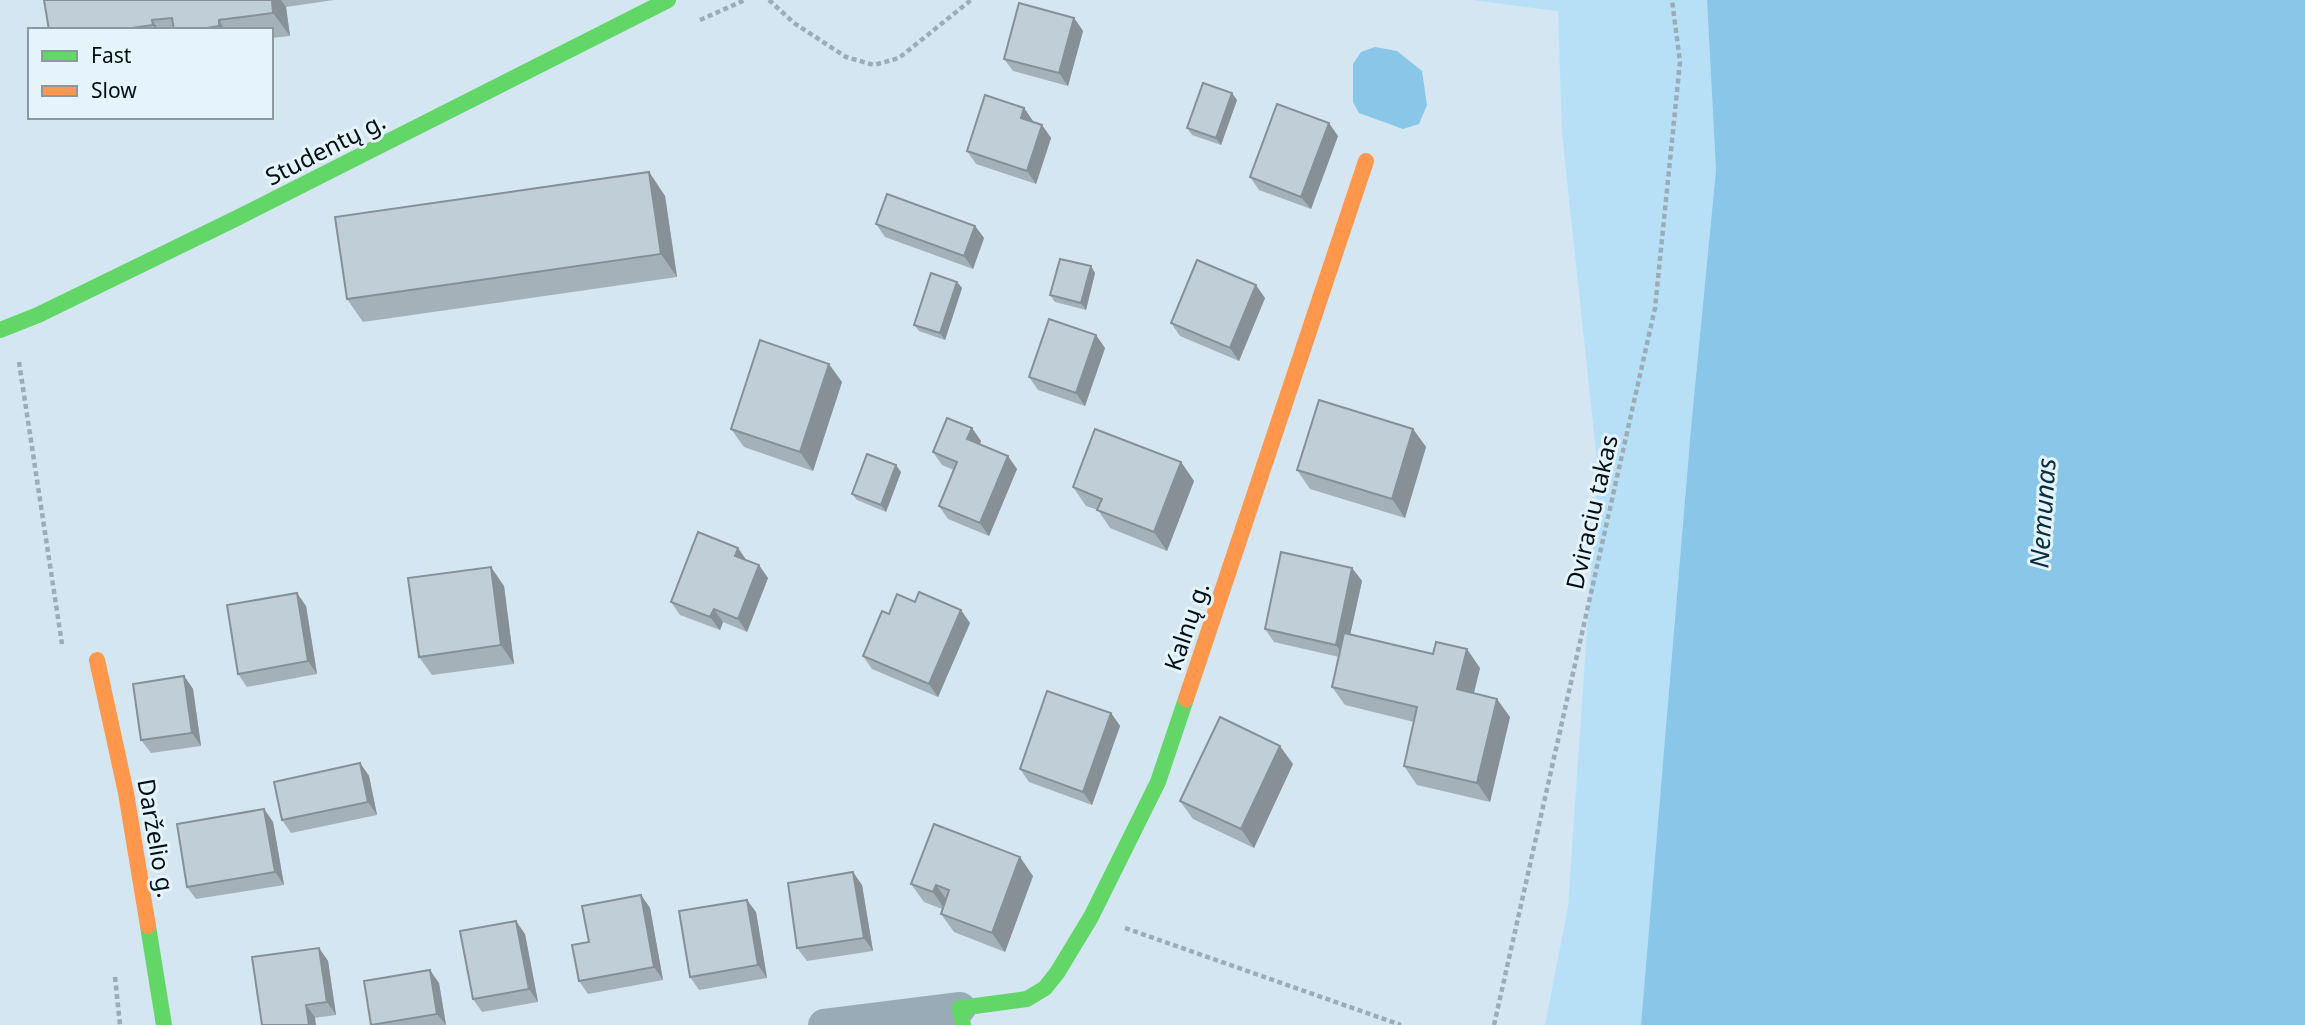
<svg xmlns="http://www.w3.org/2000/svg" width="2305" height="1025" viewBox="0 0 2305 1025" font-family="'Noto Sans',sans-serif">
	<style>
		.green { fill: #b7e0f6 }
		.water { fill: #89c6e8 }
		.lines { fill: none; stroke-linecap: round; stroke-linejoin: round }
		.path { stroke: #9cacb6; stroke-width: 4.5; stroke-dasharray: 5 3.5; stroke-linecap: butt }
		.street { stroke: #98abb6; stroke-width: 32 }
		.fast { stroke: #63d668; stroke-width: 16 }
		.slow { stroke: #ff974d; stroke-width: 16 }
		.wall { fill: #a5b1b9 }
		.shaded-wall { fill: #869096 }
		.building { fill: #c0ced7; stroke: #869096; stroke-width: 2 }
		.labels { text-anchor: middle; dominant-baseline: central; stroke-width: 6; stroke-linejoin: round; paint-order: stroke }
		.street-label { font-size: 24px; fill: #030d14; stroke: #e5f4fc }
		.water-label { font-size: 26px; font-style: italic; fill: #072d3f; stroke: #e5f4fc }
	</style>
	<rect width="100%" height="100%" fill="#d3e6f1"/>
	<polygon class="green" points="1472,0 1707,0 1716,170 1691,428 1641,1025 1545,1025 1568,907 1598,470 1562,133 1558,11"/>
	<g class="water">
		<polygon points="1707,0 2305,0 2305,1025 1641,1025 1691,428 1716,170"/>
		<polygon points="1375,47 1397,51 1422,71 1427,105 1419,124 1403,129 1359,113 1353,102 1353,64 1361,52"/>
	</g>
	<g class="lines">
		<g class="path">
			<polyline points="769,0 794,23 846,57 874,65 899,58 971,0"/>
			<polyline points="700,20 745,0"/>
			<polyline points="19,362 62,644"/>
			<polyline points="1125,928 1401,1025"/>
			<polyline points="115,977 120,1025"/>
			<polyline points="1494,1025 1655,308 1680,62 1672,0"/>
		</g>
		<polyline class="street" points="824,1025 960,1008"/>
		<g class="fast">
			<polyline points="0,330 38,315 237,218 668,0"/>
			<polyline points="148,926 164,1025"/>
			<polyline points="963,1025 960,1008 1027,999 1045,988 1057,973 1091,917 1158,782 1186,699"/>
		</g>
		<g class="slow">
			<polyline points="97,660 126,793 148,926"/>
			<polyline points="1186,699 1366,161"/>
		</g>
	</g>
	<g class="wall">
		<polygon points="44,0 334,0 286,7 290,36 271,38 271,30 49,30"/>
		<polygon points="1074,18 1083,31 1068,86 1013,71 1004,59"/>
		<polygon points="1237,100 1221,145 1192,135 1187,128"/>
		<polygon points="1024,108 1033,122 1042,125 1051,138 1036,184 976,164 967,151"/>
		<polygon points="1338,136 1311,209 1259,190 1250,177"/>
		<polygon points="649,172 665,196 677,277 363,322 347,299"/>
		<polygon points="876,224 975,226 984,238 973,269 885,237"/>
		<polygon points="1095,273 1086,310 1055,302 1050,295"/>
		<polygon points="957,282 962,288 945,340 919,331 914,325"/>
		<polygon points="1265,298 1239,361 1180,336 1171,323"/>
		<polygon points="1105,348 1085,406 1038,390 1029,377"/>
		<polygon points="842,382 813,471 744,447 731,429"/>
		<polygon points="972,428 981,441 980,445 1017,469 989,536 948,519 939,506 954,470 942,465 933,452"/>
		<polygon points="1413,429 1426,447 1405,518 1310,489 1297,470"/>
		<polygon points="1181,462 1194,481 1167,551 1110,528 1098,510 1086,506 1073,487"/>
		<polygon points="901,472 886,512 857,500 852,494"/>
		<polygon points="738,548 746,560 768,578 747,632 723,622 720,630 680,615 671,602"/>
		<polygon points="1352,568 1362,581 1350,635 1480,668 1474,693 1510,717 1490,802 1417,785 1404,766 1414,722 1345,705 1332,687 1339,657 1274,642 1265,629"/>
		<polygon points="504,586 514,664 432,675 419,657"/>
		<polygon points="915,602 970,623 938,697 872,669 863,656 889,614"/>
		<polygon points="306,606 317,674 247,687 238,674"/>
		<polygon points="184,676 193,689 201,746 151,753 141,740"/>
		<polygon points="1111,713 1120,726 1092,805 1029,782 1020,769"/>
		<polygon points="360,763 369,776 377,815 291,833 282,820"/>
		<polygon points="1293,764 1254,848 1193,819 1180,801"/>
		<polygon points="264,809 273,822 284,885 196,899 187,887"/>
		<polygon points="1033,876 1005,952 954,932 941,914 942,909 924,902 911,884"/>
		<polygon points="862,885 873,951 807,961 797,948"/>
		<polygon points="641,895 650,908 663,980 588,994 579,981 589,942"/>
		<polygon points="756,912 767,978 699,990 690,977"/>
		<polygon points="525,934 538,1002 482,1012 473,999"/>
		<polygon points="319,948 328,961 336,1015 262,1025"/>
		<polygon points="439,983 446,1025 371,1025"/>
	</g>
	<g class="shaded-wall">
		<polygon points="272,0 281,0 286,7 290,36 273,13"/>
		<polygon points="1074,18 1083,31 1068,86 1059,73"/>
		<polygon points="152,20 159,30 156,30 153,25"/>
		<polygon points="219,20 225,30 222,30 219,26"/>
		<polygon points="1232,93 1237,100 1221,145 1216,138"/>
		<polygon points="1024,108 1033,121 1030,131 1021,118"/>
		<polygon points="1329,123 1338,136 1311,209 1301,197"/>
		<polygon points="1042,125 1051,138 1036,184 1027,171"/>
		<polygon points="649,172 665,196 677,277 661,254"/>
		<polygon points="975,226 984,238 973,269 964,256"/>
		<polygon points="1091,266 1095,273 1086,310 1081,303"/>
		<polygon points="957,282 962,288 945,340 940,333"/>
		<polygon points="1256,285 1265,298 1239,361 1230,348"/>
		<polygon points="1096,335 1105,348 1085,406 1076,393"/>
		<polygon points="829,364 842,382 813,471 800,452"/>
		<polygon points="972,428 981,441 976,452 967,439"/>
		<polygon points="1413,429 1426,447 1405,518 1392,499"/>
		<polygon points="1008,456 1017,469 989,536 980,523"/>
		<polygon points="1181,462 1194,481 1167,551 1154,532"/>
		<polygon points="896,465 901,472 886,512 881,505"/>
		<polygon points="738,548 747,561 735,556"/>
		<polygon points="759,565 768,578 747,632 738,619"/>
		<polygon points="491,567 504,586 514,664 501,645"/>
		<polygon points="1352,568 1362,581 1345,658 1336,645"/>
		<polygon points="297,593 306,606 317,674 308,661"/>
		<polygon points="714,609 723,622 720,630 710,617"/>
		<polygon points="961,610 970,623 938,697 929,684"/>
		<polygon points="1467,649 1480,668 1470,708 1457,689"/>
		<polygon points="184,676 193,689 201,746 192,733"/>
		<polygon points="1497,699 1510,717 1490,802 1477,783"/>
		<polygon points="1111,713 1120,726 1092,805 1083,792"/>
		<polygon points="1280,746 1293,764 1254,848 1241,829"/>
		<polygon points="360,763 369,776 377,815 368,802"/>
		<polygon points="264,809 273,822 284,885 275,872"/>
		<polygon points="1020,857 1033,876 1005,952 992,933"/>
		<polygon points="853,872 862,885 873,951 864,938"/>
		<polygon points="936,885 949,903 946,911 933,892"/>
		<polygon points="641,895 650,908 663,980 654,967"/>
		<polygon points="747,900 756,912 767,978 758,965"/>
		<polygon points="516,921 525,934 538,1002 529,989"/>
		<polygon points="319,948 328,961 336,1015 327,1002"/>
		<polygon points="430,970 439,983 446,1025 437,1014"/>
		<polygon points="306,1005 315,1017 316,1025 309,1025"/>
	</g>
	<g class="building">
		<polygon points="44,0 272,0 273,13 219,20 219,26 195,30 174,30 172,18 152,20 153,25 118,30 49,30"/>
		<polygon points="1019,3 1074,18 1059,73 1004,59"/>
		<polygon points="1203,83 1232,93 1216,138 1187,128"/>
		<polygon points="985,95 1024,108 1021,118 1042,125 1027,171 967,151"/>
		<polygon points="1277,104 1329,123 1301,197 1250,177"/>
		<polygon points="649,172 661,254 347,299 335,217"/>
		<polygon points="887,194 975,226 964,256 876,224"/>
		<polygon points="1060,259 1091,266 1081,303 1050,295"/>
		<polygon points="1197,260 1256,285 1230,348 1171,323"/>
		<polygon points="931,273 957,282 940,333 914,325"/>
		<polygon points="1049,319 1096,335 1076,393 1029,377"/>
		<polygon points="760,340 829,364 800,452 731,429"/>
		<polygon points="1319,400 1413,429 1392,499 1297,470"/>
		<polygon points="947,418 972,428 967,439 1008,456 980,523 939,506 957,462 933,452"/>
		<polygon points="1095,429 1181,462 1154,532 1097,510 1102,499 1073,487"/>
		<polygon points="867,454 896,465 881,505 852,494"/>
		<polygon points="698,532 738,548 735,556 759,565 738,619 714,609 710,617 671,602"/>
		<polygon points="1281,552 1352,568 1336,645 1265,629"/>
		<polygon points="491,567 501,645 419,657 408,578"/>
		<polygon points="919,592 961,610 929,684 863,656 882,611 889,614 897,594 915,602"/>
		<polygon points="297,593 308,661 238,674 227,605"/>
		<polygon points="1344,633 1433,654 1436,642 1467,649 1457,689 1497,699 1477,783 1404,766 1417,707 1332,687"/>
		<polygon points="184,676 192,733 141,740 133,684"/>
		<polygon points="1047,691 1111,713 1083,792 1020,769"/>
		<polygon points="1220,717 1280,746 1241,829 1180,801"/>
		<polygon points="360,763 368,802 282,820 274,782"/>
		<polygon points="264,809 275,872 187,887 177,824"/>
		<polygon points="934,824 1020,857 992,933 941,914 949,890 936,885 933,892 911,884"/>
		<polygon points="853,872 864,938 797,948 788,883"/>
		<polygon points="641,895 654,967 579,981 572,945 589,942 582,906"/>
		<polygon points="747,900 758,965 690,977 679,911"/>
		<polygon points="516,921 529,989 473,999 460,931"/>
		<polygon points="319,948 327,1002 306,1005 309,1025 262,1025 252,957"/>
		<polygon points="430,970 437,1014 371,1025 364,981"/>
	</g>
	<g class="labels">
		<g class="street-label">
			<text transform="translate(325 148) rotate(-27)">Studentų g.</text>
			<text transform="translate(1591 512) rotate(-77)">Dviraciu takas</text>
			<text transform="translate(1186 626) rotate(-71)">Kalnų g.</text>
			<text transform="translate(157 838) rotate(80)">Darželio g.</text>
		</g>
		<g class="water-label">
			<text transform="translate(2042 513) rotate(-86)">Nemunas</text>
		</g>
	</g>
	<rect x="28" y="28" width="245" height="91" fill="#e5f4fc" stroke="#8b989f" stroke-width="2"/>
	<rect x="42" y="51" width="35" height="10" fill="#63d668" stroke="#8b989f" stroke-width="2"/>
	<text x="91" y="63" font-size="21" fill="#030d14">Fast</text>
	<rect x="42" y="86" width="35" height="10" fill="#ff974d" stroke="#8b989f" stroke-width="2"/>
	<text x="91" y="98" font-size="21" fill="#030d14">Slow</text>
</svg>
